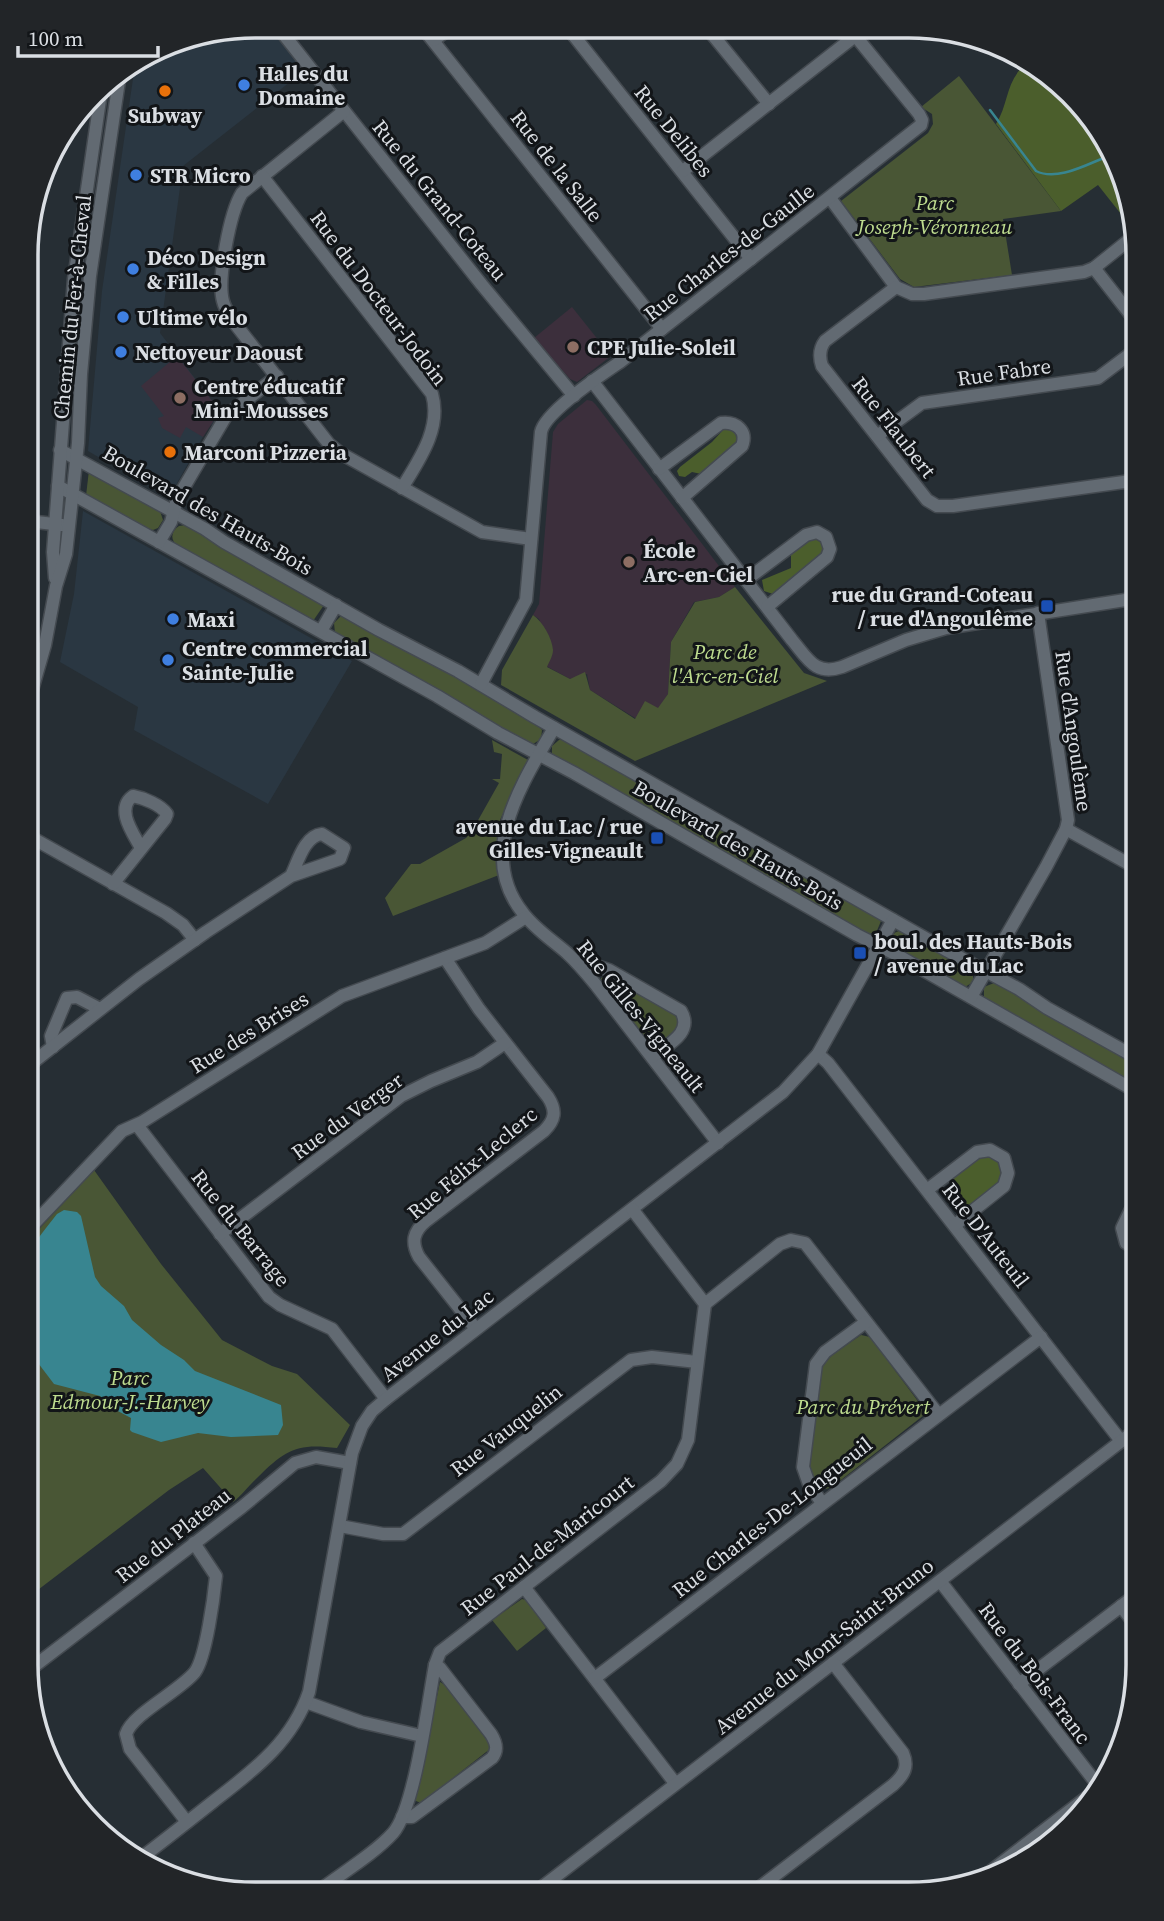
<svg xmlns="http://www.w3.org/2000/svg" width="1164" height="1921" viewBox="0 0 1164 1921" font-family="'Source Serif 4',serif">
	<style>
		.built { fill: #2a3742 }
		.education { fill: #3c2f3c }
		.green { fill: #495635 }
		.forest { fill: #4b5e2c }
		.water { fill: #388590 }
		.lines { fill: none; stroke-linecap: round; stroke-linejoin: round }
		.stream { stroke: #388590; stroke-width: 2.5 }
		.minor-casing { stroke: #444a50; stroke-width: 15 }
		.minor { stroke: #626a72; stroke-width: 12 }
		.shop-dot { fill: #3f7fe0; stroke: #121518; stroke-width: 2.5 }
		.food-dot { fill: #e8710a; stroke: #121518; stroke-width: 2.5 }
		.education-dot { fill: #8d6e63; stroke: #121518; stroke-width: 2.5 }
		.transit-dot { fill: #1a4fb4; stroke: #121518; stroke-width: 2.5 }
		.labels { text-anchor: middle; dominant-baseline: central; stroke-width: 6; stroke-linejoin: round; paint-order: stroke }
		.poi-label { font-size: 21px; font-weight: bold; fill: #dadee3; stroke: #121518; text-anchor: start }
		.street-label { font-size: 21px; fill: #dadee3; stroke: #121518 }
		.park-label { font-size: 21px; font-style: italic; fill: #bedc8f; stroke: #121518 }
		.rim { fill: none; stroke: #dadee3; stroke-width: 3.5 }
	</style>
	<rect width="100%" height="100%" fill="#262e34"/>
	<g class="built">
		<polygon points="256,26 269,26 304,71 183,166 160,333 220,411 212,425 210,424 170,496 166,496 88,451 102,291 135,65 168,44"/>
		<polygon points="83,511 352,661 268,804 134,730 138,707 60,662 74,594"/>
	</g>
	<g class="education">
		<polygon points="572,307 611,356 577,382 570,379 534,338"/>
		<polygon points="177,356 220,411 203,437 186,427 180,438 162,428 158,418 164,416 141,386"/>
		<polygon points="587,400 592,401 596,405 735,587 719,597 694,602 671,642 668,694 648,726 590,690 587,674 570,679 546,666 552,655 539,619 533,615 539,604 553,432 558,424"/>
	</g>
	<g class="green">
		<polygon points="959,76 1061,211 1003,219 1012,275 914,287 900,279 841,201 928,133 933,124 932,114 921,107"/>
		<polygon points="89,470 160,511 163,520 158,528 153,530 143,527 86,496"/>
		<path d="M186,525L324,605L313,621L177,546C170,539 171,531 179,526Z"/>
		<path d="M735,587L804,673L827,681L635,761L501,685L502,670L533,615C543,622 552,638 553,650C553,656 549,662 547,667L570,679L585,672L590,690L635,719L645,701L658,708L668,694L671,642L695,602L719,597Z"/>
		<polygon points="341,616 350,618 535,722 542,730 541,739 533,744 528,743 335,633 334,623"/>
		<polygon points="563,739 879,917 881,921 876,933 866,934 552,756 552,746 559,740"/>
		<polygon points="492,740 528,760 500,820 496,848 499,875 393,916 385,898 411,864 420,864 466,838 472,831 499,783 492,779 500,779 502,754 494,752"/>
		<path d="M901,930L973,971V982L965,987L892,948L890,944C890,936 893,933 901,930Z"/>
		<polygon points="607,975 679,1017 677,1031 658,1045 650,1043 602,983 601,978"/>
		<polygon points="994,983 1137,1062 1137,1088 984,998 984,987"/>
		<path d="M94,1170L161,1264L222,1340L272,1366L297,1374L350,1425L337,1448C297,1443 286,1449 257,1478C248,1486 242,1495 233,1502L203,1468L169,1490L26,1599L27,1242Z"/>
		<polygon points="861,1335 870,1337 923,1408 924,1415 832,1487 826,1489 814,1479 808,1465 821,1368 832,1355"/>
		<polygon points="522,1599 526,1600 546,1628 517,1651 492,1620"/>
		<polygon points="440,1682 445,1685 489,1743 490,1749 421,1803 416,1801 416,1795"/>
	</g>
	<g class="forest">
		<path d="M1025,64L1048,74L1120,168L1132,228L1098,185L1061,211L996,124C1009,103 1005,83 1025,64Z"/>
		<polygon points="724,429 734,431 738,439 735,445 701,474 692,472 685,477 679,476 677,471 680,467 712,442"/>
		<polygon points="809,540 817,540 822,543 823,552 819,557 773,594 764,591 762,580 791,568 791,553"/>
		<path d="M987,1155L998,1160C1000,1165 1003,1170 1002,1176C999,1187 968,1209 958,1213L945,1193C953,1176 968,1159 987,1155Z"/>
	</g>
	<polygon class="water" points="64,1210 77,1212 81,1216 95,1277 101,1286 124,1306 132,1320 161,1345 184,1360 195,1371 281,1405 283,1425 278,1435 231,1437 198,1433 161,1442 132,1432 130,1430 131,1418 114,1409 100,1396 54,1384 32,1355 27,1340 31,1299 27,1289 27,1260 30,1249 46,1228 57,1214"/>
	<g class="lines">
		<path class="stream" d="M990,110L1036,171C1058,182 1089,163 1111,155"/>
		<defs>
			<g id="minor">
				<polyline points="277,26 482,285 574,396"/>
				<polyline points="422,27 662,329"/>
				<polyline points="567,27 751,259"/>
				<polyline points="707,28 769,104"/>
				<polyline points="434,40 452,27"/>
				<path d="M344,111L242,193C230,212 217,279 223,301C225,310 231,317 236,325L329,444L340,453L482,532L531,539"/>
				<polyline points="683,171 855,36"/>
				<path d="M262,176L432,394C442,428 419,460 402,488"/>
				<polyline points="830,198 896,287 912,294 924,294 1084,272 1094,268 1134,236"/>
				<polyline points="1094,268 1138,324"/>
				<path d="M896,287L825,341C819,349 819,357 822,366L927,500L937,506H953L1138,480"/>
				<path d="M592,381L792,640C808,659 815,676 842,667L906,640L946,628L1138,598"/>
				<polyline points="877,436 922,403 1098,378 1138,348"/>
				<polyline points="60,450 205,529 224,542 379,630 458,671 535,717 948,951 1019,989 1047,1008 1137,1058"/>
				<path d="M659,469L721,423C736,421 748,431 742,446L682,498"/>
				<polyline points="58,486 437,696 498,733 574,773 857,935 895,954 1137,1092"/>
				<polyline points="28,521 62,525"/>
				<polyline points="159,542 171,522 177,499 226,416 277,376"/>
				<polyline points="55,578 53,552 74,279 102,86"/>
				<polyline points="746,580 806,535 817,532 826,537 830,549 827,557 767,607"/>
				<polyline points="321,631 336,605"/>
				<path d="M481,684L526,600L541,432C545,412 601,375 620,362L921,125L922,120L919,114L849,28"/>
				<polyline points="28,704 45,645 56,586 66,554 78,443 81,374 90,276 120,74"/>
				<path d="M554,728C523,782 475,853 523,913C535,929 552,940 567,953C578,963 587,974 596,985L718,1143"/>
				<polyline points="1066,829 1138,869"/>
				<polyline points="27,835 166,913 183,925 195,940"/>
				<path d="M113,884L165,819L167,814C161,805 144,798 133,796C115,809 133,833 141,848"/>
				<path d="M445,958L479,1009L548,1097C557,1111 555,1120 544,1131L426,1221C413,1232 411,1242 419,1257L476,1329"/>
				<path d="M583,969L594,965L609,970L681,1011C694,1033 667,1045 652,1057"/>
				<polyline points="971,997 1046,867 1066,829 1068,820 1038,613"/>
				<polyline points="53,1047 51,1036 67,998 77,997 100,1009"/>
				<polyline points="818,1054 828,1063 1121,1441"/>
				<path d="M27,1067L139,979L206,932L291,876L340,859L344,848L322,834C304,836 298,862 291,876"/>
				<polyline points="137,1125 269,1297 280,1305 332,1329 386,1399"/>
				<polyline points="927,1190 977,1152 990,1150 1004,1158 1008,1173 1004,1186 955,1225"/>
				<polyline points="27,1231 122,1131 142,1122 342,996 485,943 526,917"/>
				<polyline points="220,1234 401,1096 431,1081 477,1062 505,1043"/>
				<polyline points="1137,1250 1126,1243 1122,1228 1137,1197"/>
				<polyline points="705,1304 780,1244 791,1240 805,1243 938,1414"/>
				<polyline points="822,1503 809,1484 803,1467 816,1364 825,1352 866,1322"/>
				<polyline points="340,1526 383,1534 403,1534 631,1360 652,1357 697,1362"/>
				<polyline points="940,1581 1100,1788"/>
				<polyline points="524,1587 675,1783"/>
				<polyline points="1121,1606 1137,1627"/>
				<polyline points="28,1671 242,1507 295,1463 316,1457 350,1463"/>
				<polyline points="595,1678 1041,1337"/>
				<polyline points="1019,1684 1137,1594"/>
				<polyline points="306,1702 361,1722 422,1736"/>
				<path d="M402,1817H412L492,1758C499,1750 496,1742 491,1734L440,1668L435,1665"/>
				<path d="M187,1822L130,1749L126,1734C132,1714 180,1691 195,1672C206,1657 214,1596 216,1576L194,1543"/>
				<path d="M141,1858C166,1839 190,1820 214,1801C254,1770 292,1742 309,1692L352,1453L362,1426L372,1411L386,1399L783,1092L818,1054L893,920"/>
				<polyline points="978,1881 1099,1788"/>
				<path d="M316,1893C340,1874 373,1855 393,1833C415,1808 428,1702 435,1665L440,1652L661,1481L677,1464L688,1440L705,1304L632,1209"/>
				<polyline points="533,1894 1137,1429"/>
				<path d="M751,1894L893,1785C904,1775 909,1767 903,1753L833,1663"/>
			</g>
		</defs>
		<use href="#minor" class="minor-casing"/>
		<use href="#minor" class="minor"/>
	</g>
	<g class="shop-dot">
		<circle cx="244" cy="85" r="7"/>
		<circle cx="136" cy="175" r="7"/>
		<circle cx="133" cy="269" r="7"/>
		<circle cx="123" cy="317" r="7"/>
		<circle cx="121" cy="352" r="7"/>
		<circle cx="173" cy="619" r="7"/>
		<circle cx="168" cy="660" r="7"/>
	</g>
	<g class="food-dot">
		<circle cx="165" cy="91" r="7"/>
		<circle cx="170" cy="452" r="7"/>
	</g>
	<g class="education-dot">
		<circle cx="573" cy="347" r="7"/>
		<circle cx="180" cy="398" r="7"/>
		<circle cx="629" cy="562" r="7"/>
	</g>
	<g class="transit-dot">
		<rect x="1040" y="599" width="14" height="14" rx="3.5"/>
		<rect x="650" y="831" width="14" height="14" rx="3.5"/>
		<rect x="853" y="946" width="14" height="14" rx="3.5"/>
	</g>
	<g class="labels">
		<g class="poi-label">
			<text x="258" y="73">Halles du<tspan x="258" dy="24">Domaine</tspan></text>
			<text x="165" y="115" text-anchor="middle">Subway</text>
			<text x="150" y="175">STR Micro</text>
			<text x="147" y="257">Déco Design<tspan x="147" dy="24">&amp; Filles</tspan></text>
			<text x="137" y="317">Ultime vélo</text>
			<text x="587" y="347">CPE Julie-Soleil</text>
			<text x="135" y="352">Nettoyeur Daoust</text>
			<text x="194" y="386">Centre éducatif<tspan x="194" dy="24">Mini-Mousses</tspan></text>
			<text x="184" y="452">Marconi Pizzeria</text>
			<text x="643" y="550">École<tspan x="643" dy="24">Arc-en-Ciel</tspan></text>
			<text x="1033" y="594" text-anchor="end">rue du Grand-Coteau<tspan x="1033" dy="24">/ rue d'Angoulême</tspan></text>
			<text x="187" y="619">Maxi</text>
			<text x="182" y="648">Centre commercial<tspan x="182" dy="24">Sainte-Julie</tspan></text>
			<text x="643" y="826" text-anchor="end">avenue du Lac / rue<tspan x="643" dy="24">Gilles-Vigneault</tspan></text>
			<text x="874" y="941">boul. des Hauts-Bois<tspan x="874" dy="24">/ avenue du Lac</tspan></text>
		</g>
		<g class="street-label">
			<text transform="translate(674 131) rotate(51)">Rue Delibes</text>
			<text transform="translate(557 166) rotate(52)">Rue de la Salle</text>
			<text transform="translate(440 200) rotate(51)">Rue du Grand-Coteau</text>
			<text transform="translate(729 252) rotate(-38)">Rue Charles-de-Gaulle</text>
			<text transform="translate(379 298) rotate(53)">Rue du Docteur-Jodoin</text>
			<text transform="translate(72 307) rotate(-84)">Chemin du Fer-à-Cheval</text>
			<text transform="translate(1004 372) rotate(-8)">Rue Fabre</text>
			<text transform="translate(894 427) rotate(52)">Rue Flaubert</text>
			<text transform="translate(208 510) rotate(30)">Boulevard des Hauts-Bois</text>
			<text transform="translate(1074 731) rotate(82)">Rue d'Angoulème</text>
			<text transform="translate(738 845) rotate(30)">Boulevard des Hauts-Bois</text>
			<text transform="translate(641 1016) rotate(51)">Rue Gilles-Vigneault</text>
			<text transform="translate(249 1032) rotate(-32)">Rue des Brises</text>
			<text transform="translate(347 1116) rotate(-36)">Rue du Verger</text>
			<text transform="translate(472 1163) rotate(-40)">Rue Félix-Leclerc</text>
			<text transform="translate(241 1228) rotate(51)">Rue du Barrage</text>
			<text transform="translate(986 1235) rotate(52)">Rue D'Auteuil</text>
			<text transform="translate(437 1335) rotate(-38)">Avenue du Lac</text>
			<text transform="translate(506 1430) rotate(-38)">Rue Vauquelin</text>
			<text transform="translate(772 1517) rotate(-38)">Rue Charles-De-Longueuil</text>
			<text transform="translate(173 1535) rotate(-38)">Rue du Plateau</text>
			<text transform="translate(547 1545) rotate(-38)">Rue Paul-de-Maricourt</text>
			<text transform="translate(824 1646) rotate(-38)">Avenue du Mont-Saint-Bruno</text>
			<text transform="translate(1035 1673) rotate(53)">Rue du Bois-Franc</text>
		</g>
		<g class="park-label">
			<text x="935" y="202">Parc<tspan x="935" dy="24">Joseph-Véronneau</tspan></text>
			<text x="725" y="651">Parc de<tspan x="725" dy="24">l'Arc-en-Ciel</tspan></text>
			<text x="130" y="1377">Parc<tspan x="130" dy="24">Edmour-J.-Harvey</tspan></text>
			<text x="863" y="1406">Parc du Prévert</text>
		</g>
	</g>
	<path d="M0 0H1164V1921H0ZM255 38H909A217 217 0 0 1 1126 255V1665A217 217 0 0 1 909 1882H255A217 217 0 0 1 38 1665V255A217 217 0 0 1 255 38Z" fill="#222528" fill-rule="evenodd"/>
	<path class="rim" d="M255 38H909A217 217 0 0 1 1126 255V1665A217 217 0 0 1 909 1882H255A217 217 0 0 1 38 1665V255A217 217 0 0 1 255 38Z"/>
	<path d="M18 46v10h140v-10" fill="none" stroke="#dadee3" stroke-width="3.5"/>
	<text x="28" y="46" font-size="21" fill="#dadee3" stroke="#121518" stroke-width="5" paint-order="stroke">100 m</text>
</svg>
